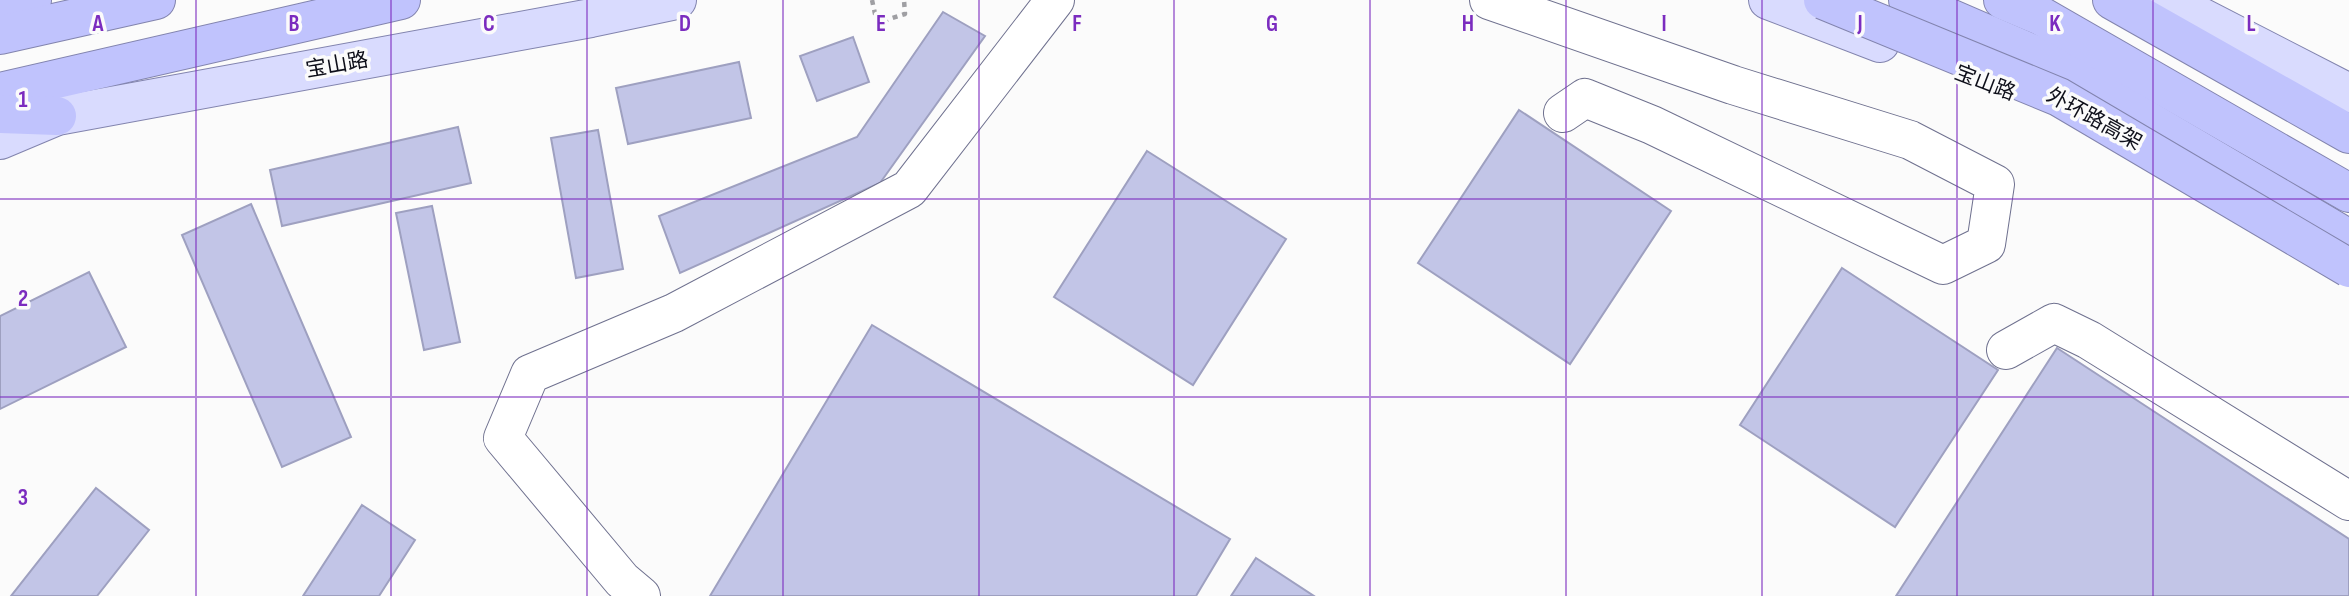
<svg xmlns="http://www.w3.org/2000/svg" width="2349" height="596" viewBox="0 0 2349 596" font-family="'Sofia Sans Condensed','Noto Sans SC',sans-serif">
	<style>
		.building { fill: #c2c5e7; stroke: #9ea0c0; stroke-width: 2 }
		.lines { fill: none; stroke-linecap: round; stroke-linejoin: round }
		.minor-casing { stroke: #6f718f; stroke-width: 40 }
		.major-casing { stroke: #8284ae; stroke-width: 40 }
		.highway-casing { stroke: #8284ae; stroke-width: 40 }
		.path { stroke: #9f9fa3; stroke-width: 4.5; stroke-dasharray: 5 5; stroke-linecap: butt }
		.minor { stroke: #fff; stroke-width: 38 }
		.major { stroke: #d9dbfe; stroke-width: 38 }
		.highway { stroke: #c0c3fd; stroke-width: 38 }
		.highway-bridge-casing { stroke: #8284ae; stroke-width: 40; stroke-linecap: butt }
		.highway-bridge { stroke: #c0c3fd; stroke-width: 38 }
		.grid { fill: none; stroke: #7b2cbf; stroke-width: 2; stroke-opacity: 0.55 }
		.labels { text-anchor: middle; dominant-baseline: central; stroke-width: 7; stroke-linejoin: round; paint-order: stroke }
		.street-label { font-size: 21px; fill: #0e0f1a; stroke: #fbfbfb }
		.grid-label { font-size: 23px; text-anchor: middle; font-weight: bold; fill: #7b2cbf; stroke: #fbfbfb; stroke-width: 7; stroke-linejoin: round; paint-order: stroke }
	</style>
	<rect width="100%" height="100%" fill="#fbfbfb"/>
	<g class="building">
		<polygon points="943,12 985,36 880,183 680,273 659,216 857,137"/>
		<polygon points="853,37 869,82 817,101 800,56"/>
		<polygon points="739,62 751,118 628,144 616,88"/>
		<polygon points="1519,110 1671,211 1570,364 1418,263"/>
		<polygon points="458,127 471,183 282,226 270,170"/>
		<polygon points="598,130 623,269 576,278 551,138"/>
		<polygon points="1147,151 1286,239 1193,385 1054,297"/>
		<polygon points="251,204 351,437 282,467 182,235"/>
		<polygon points="432,206 460,342 424,350 396,213"/>
		<polygon points="1842,268 1998,370 1895,527 1740,425"/>
		<polygon points="89,272 126,347 0,409 0,316"/>
		<polygon points="872,325 1230,539 1196,596 710,596"/>
		<polygon points="2057,348 2349,539 2349,596 1896,596"/>
		<polygon points="96,488 149,530 97,596 11,596"/>
		<polygon points="362,505 415,540 379,596 303,596"/>
		<polygon points="1256,558 1314,596 1231,596"/>
	</g>
	<g class="lines">
		<defs>
			<g id="minor">
				<polyline points="1489,0 1733,85 1910,140 1995,184 1986,244 1943,265 1652,125 1585,98 1563,113"/>
				<polyline points="2006,350 2054,323 2089,340 2349,501"/>
				<polyline points="641,596 622,580 503,438 530,374 674,313 909,189 1055,0"/>
			</g>
			<g id="major">
				<polyline points="1768,0 1880,43"/>
				<polyline points="2168,0 2349,93"/>
				<polyline points="0,140 57,116 591,18 677,0"/>
			</g>
			<g id="highway">
				<polyline points="1908,0 2042,58 2349,239"/>
				<polyline points="2003,0 2041,16 2349,193"/>
				<polyline points="2112,0 2349,134"/>
				<polyline points="0,6 32,0"/>
				<polyline points="0,35 156,0"/>
				<polyline points="0,92 401,0"/>
				<polyline points="0,114 57,116"/>
			</g>
		</defs>
		<use href="#minor" class="minor-casing"/>
		<use href="#major" class="major-casing"/>
		<use href="#highway" class="highway-casing"/>
		<polyline class="path" points="872,0 877,23 905,14 904,0"/>
		<use href="#minor" class="minor"/>
		<use href="#major" class="major"/>
		<use href="#highway" class="highway"/>
		<defs>
			<polyline id="highway-bridge" points="1823,0 2059,97 2349,268"/>
		</defs>
		<use href="#highway-bridge" class="highway-bridge-casing"/>
		<use href="#highway-bridge" class="highway-bridge"/>
	</g>
	<path class="grid" d="M196,0V596M391,0V596M587,0V596M783,0V596M979,0V596M1174,0V596M1370,0V596M1566,0V596M1762,0V596M1957,0V596M2153,0V596M0,199H2349M0,397H2349"/>
	<g class="labels">
		<g class="street-label">
			<text transform="translate(337 65) rotate(-10)">宝山路</text>
			<text transform="translate(1985 83) rotate(21)">宝山路</text>
			<text transform="translate(2094 119) rotate(29)">外环路高架</text>
		</g>
	</g>
	<g class="grid-label">
		<text x="98" y="31">A</text>
		<text x="294" y="31">B</text>
		<text x="489" y="31">C</text>
		<text x="685" y="31">D</text>
		<text x="881" y="31">E</text>
		<text x="1077" y="31">F</text>
		<text x="1272" y="31">G</text>
		<text x="1468" y="31">H</text>
		<text x="1664" y="31">I</text>
		<text x="1860" y="31">J</text>
		<text x="2055" y="31">K</text>
		<text x="2251" y="31">L</text>
		<text x="23" y="107">1</text>
		<text x="23" y="306">2</text>
		<text x="23" y="505">3</text>
	</g>
</svg>
